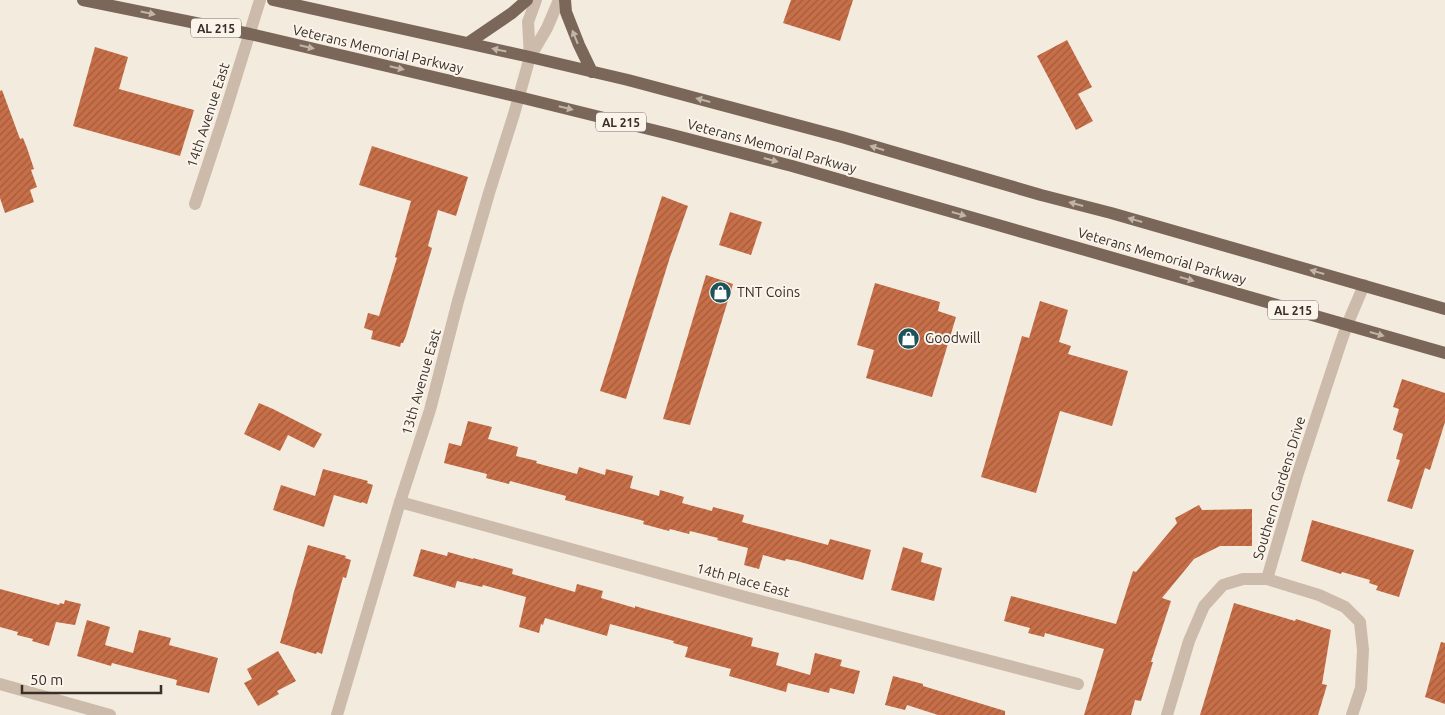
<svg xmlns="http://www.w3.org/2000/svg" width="1445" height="715" viewBox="0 0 1445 715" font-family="Ubuntu,sans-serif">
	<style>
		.building { fill: url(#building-hatch) }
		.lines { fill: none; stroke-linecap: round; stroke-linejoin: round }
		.minor { stroke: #cba; stroke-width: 12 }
		.primary { stroke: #7b675a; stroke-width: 12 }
		.oneway { fill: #c1b5aa }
		.labels { text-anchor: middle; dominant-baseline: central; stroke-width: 4; stroke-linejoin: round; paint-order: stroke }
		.shield { fill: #faf4eb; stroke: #736a63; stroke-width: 1 }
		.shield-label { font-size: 12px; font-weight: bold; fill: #392f29 }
		.street-label { font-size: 14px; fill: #392f29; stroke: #faf4eb }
		.poi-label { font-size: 14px; fill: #392f29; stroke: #faf4eb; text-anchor: start }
	</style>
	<defs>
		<pattern id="building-hatch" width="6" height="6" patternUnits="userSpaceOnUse" patternTransform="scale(1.25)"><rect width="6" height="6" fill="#c76f48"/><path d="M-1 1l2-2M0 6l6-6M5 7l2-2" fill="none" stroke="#a35c3c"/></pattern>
	</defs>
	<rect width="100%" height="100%" fill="#f3ebde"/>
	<g class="building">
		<polygon points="791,0 853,0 840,41 783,23"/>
		<polygon points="1067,40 1092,87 1078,94 1093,121 1076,130 1037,56"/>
		<polygon points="95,47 128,57 119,89 194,110 180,156 73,126"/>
		<polygon points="2,90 20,139 23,138 27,148 34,169 31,170 37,187 30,190 34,202 5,213 0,198 0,91"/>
		<polygon points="372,146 468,177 456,216 438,210 428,246 432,248 406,336 403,343 401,343 400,347 371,339 373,331 364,328 368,313 379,316 397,258 395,257 411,201 359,185"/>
		<polygon points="662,196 688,206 670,257 626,399 600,391"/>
		<polygon points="730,212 762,222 751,255 719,245"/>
		<polygon points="706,275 733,284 690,425 663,419"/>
		<polygon points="875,283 940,302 938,311 956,317 932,397 866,378 874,350 857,345"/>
		<polygon points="1040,301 1068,310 1059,342 1071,346 1068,354 1128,371 1112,426 1060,411 1036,493 981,477 1022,336 1029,338"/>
		<polygon points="1402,379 1445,393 1445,422 1430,470 1425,468 1412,509 1387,501 1400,460 1396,459 1403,434 1393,430 1399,409 1393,407"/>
		<polygon points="259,403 273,409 322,434 314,448 288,435 280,451 244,434"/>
		<polygon points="468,421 492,427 488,439 518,447 516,456 537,461 536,463 577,474 579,467 605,475 606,469 633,476 630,488 659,496 660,490 684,497 682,503 712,511 713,507 744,515 742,522 828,545 830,539 871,550 863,580 797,561 786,559 785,561 763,555 759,569 744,565 748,548 717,540 718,538 690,531 689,534 670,529 669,531 643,524 644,521 565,500 566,496 510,481 509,484 486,478 487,474 444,463 449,443 461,446"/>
		<polygon points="323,469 368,481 367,483 373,485 367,504 362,502 361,503 334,495 324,527 273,510 281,485 315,496"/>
		<polygon points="1199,505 1202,510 1252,509 1252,546 1220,546 1194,559 1162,598 1171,601 1151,662 1153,662 1141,701 1135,700 1131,715 1084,715 1104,649 1045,633 1044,637 1028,633 1030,628 1004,621 1011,596 1116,624 1133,571 1136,572 1177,523 1175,518"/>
		<polygon points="1312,520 1414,550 1399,597 1376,590 1378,586 1369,583 1370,580 1342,572 1341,574 1301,561"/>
		<polygon points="308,545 346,556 345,558 351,560 346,578 343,577 322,654 317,652 316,654 280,643 292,601 293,595"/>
		<polygon points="903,547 923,553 921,562 942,568 934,601 891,590"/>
		<polygon points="421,549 447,556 448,552 473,559 473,558 513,569 512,574 575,592 577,584 603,591 601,598 635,608 635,606 645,609 753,638 751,646 779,653 776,665 810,675 815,653 842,660 840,666 860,671 854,694 830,688 829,693 788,683 786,692 729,676 731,669 685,657 688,647 673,643 674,641 610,624 607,636 545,618 543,625 541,624 539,633 519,627 526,597 483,585 482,587 457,581 455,588 413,576"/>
		<polygon points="0,589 59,605 60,603 64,604 65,600 81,604 75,625 56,622 49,646 32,641 33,639 17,635 18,632 0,627"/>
		<polygon points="1234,603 1295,621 1296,619 1331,630 1322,684 1327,685 1318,715 1200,715"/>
		<polygon points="87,620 110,627 105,645 133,653 139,630 171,638 169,645 218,658 209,693 176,685 177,680 112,663 111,666 77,656"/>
		<polygon points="1441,642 1445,643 1445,704 1425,697"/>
		<polygon points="278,651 296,681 277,691 279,694 258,706 244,683 252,679 247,669"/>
		<polygon points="893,676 923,684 923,686 1005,711 1005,715 938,715 907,705 905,710 885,705"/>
	</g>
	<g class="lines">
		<g class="minor">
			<polyline points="530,57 528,22 536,0"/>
			<polyline points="195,204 223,119 260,0"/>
			<polyline points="400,502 749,598 1078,684"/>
			<polyline points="1267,579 1297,476 1340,345 1347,325 1364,285"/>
			<polyline points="0,684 110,715"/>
			<polyline points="337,715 400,502 430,410 458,301 489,193 514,114 530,57 547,28 559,0"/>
			<polyline points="1167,715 1189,641 1204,606 1223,585 1243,579 1267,579 1319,595 1345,607 1360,622 1363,650 1361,688 1352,715"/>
		</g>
		<g class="primary">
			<polyline points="83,0 250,34 519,97 669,134 792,166 1445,353"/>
			<polyline points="273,0 530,57 628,80 842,137 1041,195 1111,213 1445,309"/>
			<polyline points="565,0 566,12 579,45 592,72"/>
			<polyline points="468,43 512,13 527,0"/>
		</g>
	</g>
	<defs><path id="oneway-solid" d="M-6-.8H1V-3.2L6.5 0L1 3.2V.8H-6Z" transform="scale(1.25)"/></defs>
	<g class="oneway">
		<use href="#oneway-solid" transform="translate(148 13) rotate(12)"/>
		<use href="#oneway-solid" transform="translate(575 37) rotate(-112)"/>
		<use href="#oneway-solid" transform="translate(307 47) rotate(13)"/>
		<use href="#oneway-solid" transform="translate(499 50) rotate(-168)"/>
		<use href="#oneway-solid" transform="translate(397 68) rotate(13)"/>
		<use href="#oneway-solid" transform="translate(703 100) rotate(-165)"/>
		<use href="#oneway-solid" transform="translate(566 108) rotate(14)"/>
		<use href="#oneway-solid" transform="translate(877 148) rotate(-163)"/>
		<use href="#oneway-solid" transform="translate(771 160) rotate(15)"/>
		<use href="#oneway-solid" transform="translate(1076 204) rotate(-165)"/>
		<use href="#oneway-solid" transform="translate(959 214) rotate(16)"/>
		<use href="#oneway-solid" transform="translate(1135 220) rotate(-164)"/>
		<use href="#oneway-solid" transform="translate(1317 272) rotate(-164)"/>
		<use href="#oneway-solid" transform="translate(1187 279) rotate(16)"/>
		<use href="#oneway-solid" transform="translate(1377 334) rotate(16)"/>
	</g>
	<defs>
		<symbol id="shop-disc" viewBox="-11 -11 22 22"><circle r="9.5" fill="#1e535b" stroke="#faf4eb"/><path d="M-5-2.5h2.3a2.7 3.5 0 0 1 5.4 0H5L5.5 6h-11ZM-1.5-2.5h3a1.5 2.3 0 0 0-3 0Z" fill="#fff"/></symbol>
	</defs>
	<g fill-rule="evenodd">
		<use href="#shop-disc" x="708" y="280" width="25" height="25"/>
		<use href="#shop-disc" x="896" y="326" width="25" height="25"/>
	</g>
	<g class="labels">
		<g class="shield">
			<rect x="191" y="18.5" width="50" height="19" rx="4"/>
			<rect x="596" y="112.5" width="50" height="19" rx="4"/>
			<rect x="1268" y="300.5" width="50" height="19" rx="4"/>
		</g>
		<g class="shield-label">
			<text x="216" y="28">AL 215</text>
			<text x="621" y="122">AL 215</text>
			<text x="1293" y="310">AL 215</text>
		</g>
		<g class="street-label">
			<text transform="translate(378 49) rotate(13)">Veterans Memorial Parkway</text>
			<text transform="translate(208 115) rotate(-72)">14th Avenue East</text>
			<text transform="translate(772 146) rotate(15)">Veterans Memorial Parkway</text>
			<text transform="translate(1162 256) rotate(16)">Veterans Memorial Parkway</text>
			<text transform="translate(421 382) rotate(-74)">13th Avenue East</text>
			<text transform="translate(1279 488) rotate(-73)">Southern Gardens Drive</text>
			<text transform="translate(743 580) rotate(15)">14th Place East</text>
		</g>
		<g class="poi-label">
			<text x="737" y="292">TNT Coins</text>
			<text x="925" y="338">Goodwill</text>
		</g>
	</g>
	<path d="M22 685v8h139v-8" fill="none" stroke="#392f29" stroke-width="2.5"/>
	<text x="30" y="685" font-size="15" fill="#392f29" stroke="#faf4eb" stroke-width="4" paint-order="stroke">50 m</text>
</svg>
